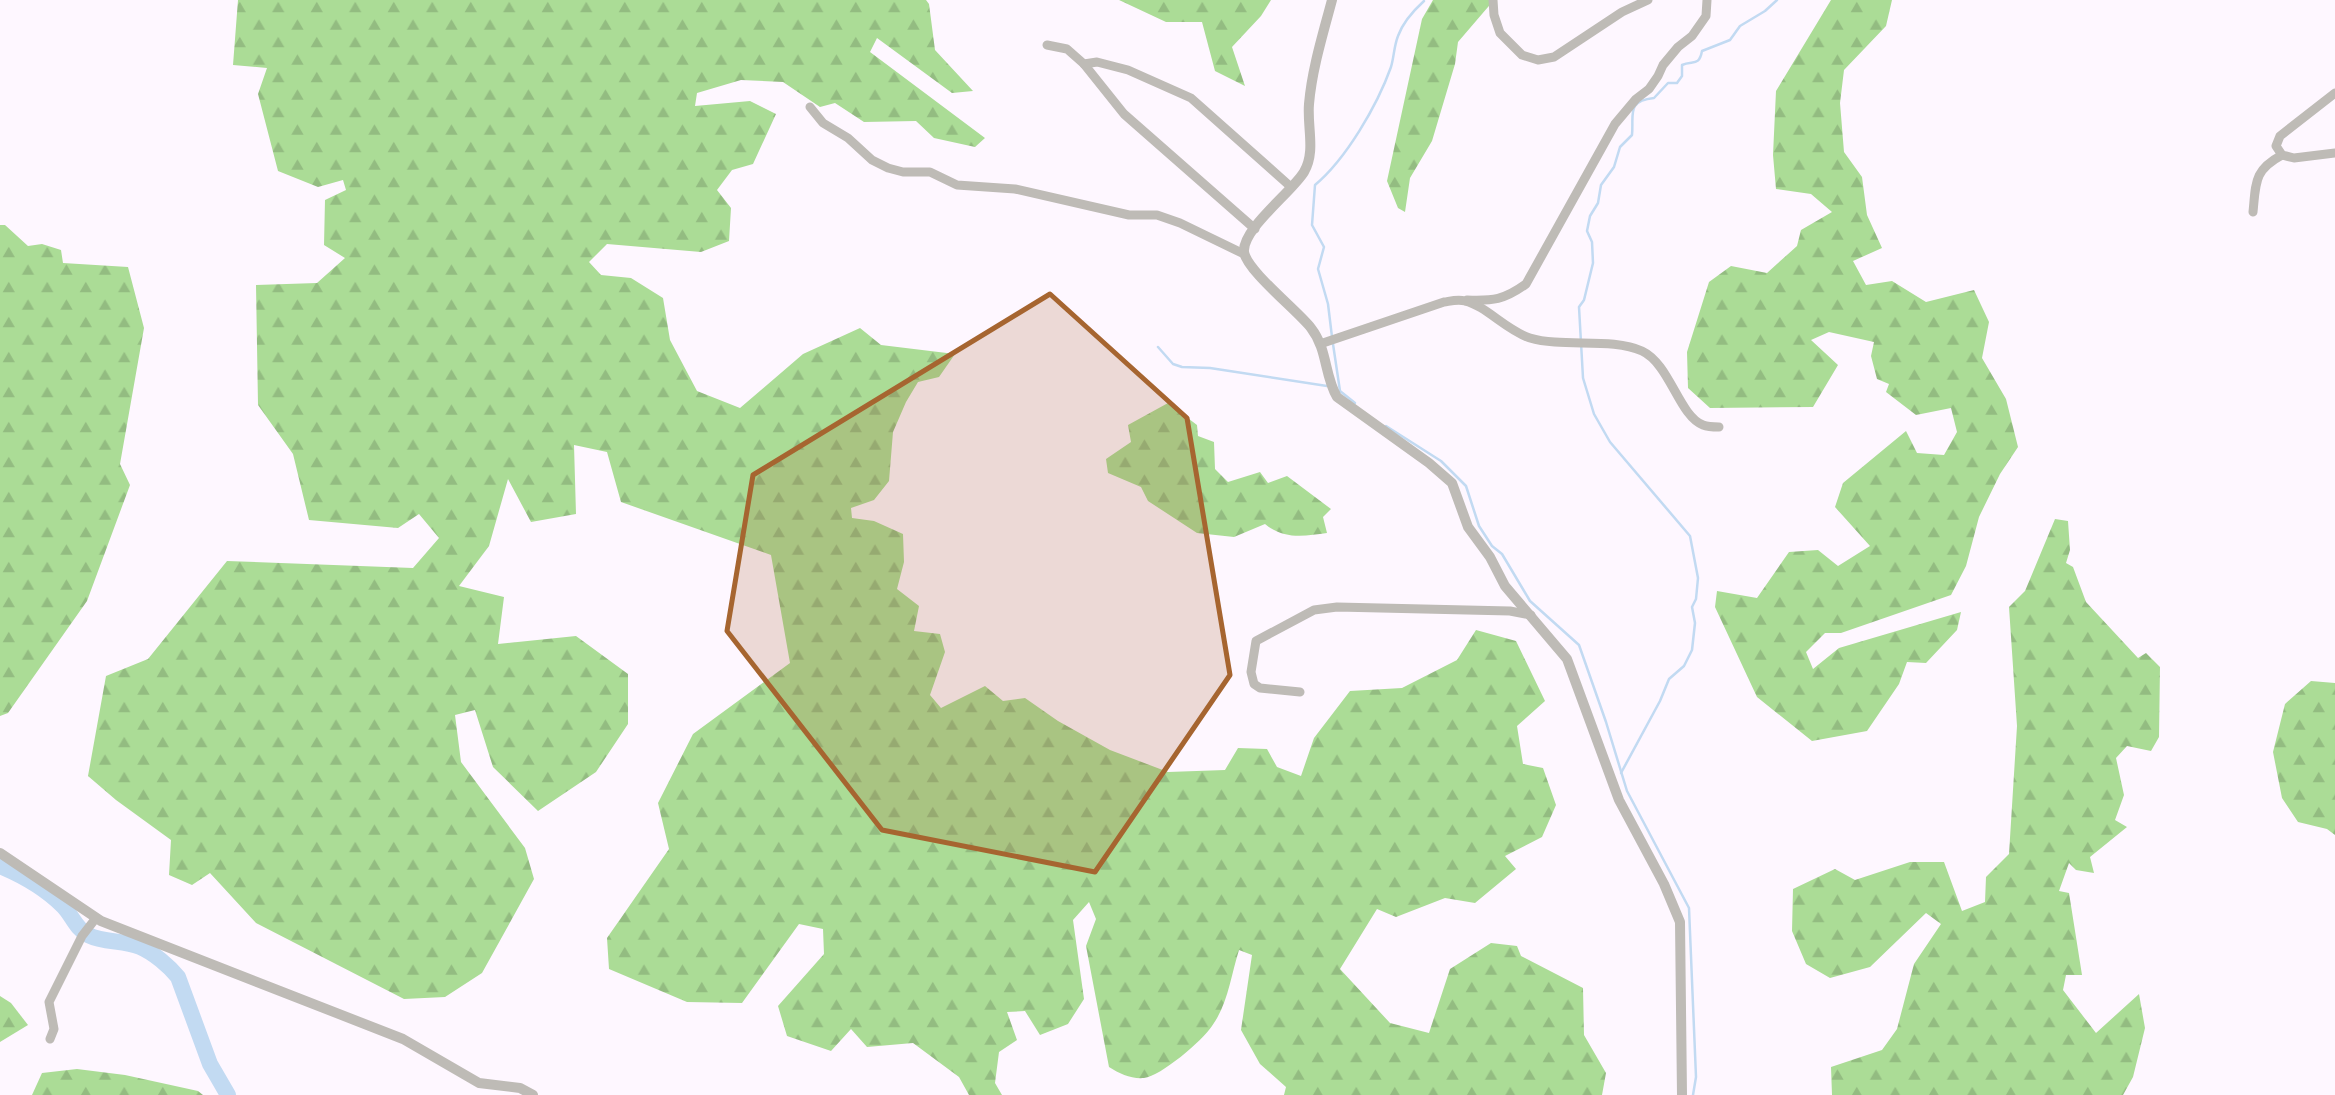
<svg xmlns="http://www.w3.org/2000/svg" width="2335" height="1095" viewBox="0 0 2335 1095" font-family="Cabin,sans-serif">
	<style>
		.forest { fill: url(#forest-firs) }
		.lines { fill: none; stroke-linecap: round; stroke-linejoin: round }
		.stream { stroke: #c2daf2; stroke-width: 2.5 }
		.river { stroke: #c2daf2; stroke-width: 16 }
		.minor { stroke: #bebbb6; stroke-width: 9 }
		.tertiary { stroke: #bebbb6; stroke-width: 10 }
		.marked { fill: #a66530; fill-opacity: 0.2; stroke: #a66530; stroke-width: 5; stroke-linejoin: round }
	</style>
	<defs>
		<pattern id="forest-firs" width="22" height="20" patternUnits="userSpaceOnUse" patternTransform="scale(1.75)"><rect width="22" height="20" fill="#abdc96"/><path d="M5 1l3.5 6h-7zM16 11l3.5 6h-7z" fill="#93bc81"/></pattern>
	</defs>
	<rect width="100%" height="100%" fill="#fef7ff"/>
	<g class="forest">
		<path d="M238,0H926L929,4L935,50L973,91L952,93L877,38L870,52L985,138L975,147L934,138L916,121L864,122L835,103L820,107L783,82L741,80L697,93L695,106L750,101L776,114L753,164L732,170L717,190L731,208L729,241L701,252L607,244L589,262L601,275L631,278L663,298L670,340L697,391L740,408L803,354L860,328L881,345L955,354L939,377L918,382L906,402L893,432L889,481L874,500L851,508L852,518L874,521L903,534L904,562L897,589L919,606L914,631L940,634L945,652L930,695L941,708L985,686L1003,701L1025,698L1058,721L1110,750L1168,772L1225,770L1238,748L1267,749L1277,767L1301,776L1314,738L1350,691L1402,688L1457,660L1476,630L1516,641L1545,701L1517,726L1523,764L1543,768L1556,805L1542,837L1505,856L1516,869L1475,903L1445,898L1396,917L1377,909L1340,969L1390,1023L1429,1033L1450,969L1491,943L1517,946L1521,956L1583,988L1584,1035L1606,1073L1602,1095H1284L1286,1087L1260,1064L1241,1030L1252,955L1239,950C1231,975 1228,1004 1212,1026C1202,1041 1161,1076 1144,1078C1131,1079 1120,1074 1109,1067L1086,946L1096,919L1089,902L1073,920L1084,999L1068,1024L1040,1035L1025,1011L1007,1012L1017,1040L999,1052L995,1083L1002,1095H969L959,1077L913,1043L867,1047L851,1029L831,1051L787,1036L778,1006L824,954L823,929L799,924L742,1003L687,1002L609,969L607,938L669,849L658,803L693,734L790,663L771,555L621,502L607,452L574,445L576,514L531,522L508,479L489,546L459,586L504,597L498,644L576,636L628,674V724L596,772L538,811L493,767L475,710L455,715L461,762L525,848L534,879L482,973L445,997L404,999L256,923L210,873L192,885L169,875L171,840L116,800L88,776L106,676L148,659L227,561L413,568L439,538L419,514L398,528L309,520L293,454L258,405L256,285L317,283L345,258L324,245L325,200L346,190L343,180L318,187L278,171L258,94L267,68L233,65Z"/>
		<polygon points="1119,0 1271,0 1261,16 1232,47 1245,86 1215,71 1202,22 1166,22"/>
		<polygon points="1433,0 1494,0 1458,42 1455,64 1432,141 1410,178 1405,212 1398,208 1387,181 1422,19"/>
		<polygon points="1831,0 1892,0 1886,26 1844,70 1840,103 1844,152 1862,177 1867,215 1882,248 1853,261 1866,285 1892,281 1926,302 1974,290 1989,322 1982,358 2006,399 2018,447 2000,474 1979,517 1966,566 1951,595 1841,633 1825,633 1806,652 1813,669 1839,648 1961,612 1957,630 1926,663 1907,662 1899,684 1867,731 1812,741 1757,697 1715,607 1717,591 1757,598 1789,552 1818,550 1838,566 1870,546 1835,507 1843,483 1906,431 1917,453 1944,455 1957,432 1951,408 1916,415 1886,392 1889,384 1877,379 1871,356 1874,342 1829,332 1811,340 1838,365 1813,407 1710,408 1688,388 1687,352 1709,282 1731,266 1767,273 1797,246 1801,230 1832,212 1811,194 1776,189 1773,155 1776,91"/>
		<polygon points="0,225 5,225 28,246 42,244 61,250 63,263 128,267 144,328 120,464 130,485 87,601 8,713 0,716"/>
		<path d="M1168,403L1197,425L1198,436L1214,442L1215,469L1228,482L1260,472L1268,483L1287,476L1331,509L1323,517L1327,533C1305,536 1284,540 1265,524L1234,537L1197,533L1148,501L1141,487L1108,473L1106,459L1131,442L1128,425Z"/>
		<polygon points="2055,519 2068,521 2070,550 2066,563 2073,567 2086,602 2138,658 2146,653 2160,667 2159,737 2151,751 2127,746 2116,758 2124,795 2115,820 2127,827 2090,857 2094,873 2076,870 2069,863 2059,891 2069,893 2082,975 2066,975 2063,990 2096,1033 2139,994 2145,1028 2133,1077 2123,1095 1832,1095 1831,1067 1882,1050 1897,1029 1914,964 1941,924 1926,913 1870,967 1830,978 1806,964 1792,931 1793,889 1835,869 1855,880 1910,862 1944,862 1962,911 1985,902 1986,877 2009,854 2017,726 2009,607 2025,591"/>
		<polygon points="2311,681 2335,683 2335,835 2327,829 2298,822 2282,798 2273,752 2285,704"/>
		<polygon points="0,996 11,1003 28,1025 0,1042"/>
		<polygon points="77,1069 125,1075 198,1091 203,1095 32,1095 42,1073"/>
	</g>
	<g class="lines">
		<g class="stream">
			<path d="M1332,337L1328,304L1318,269L1324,247L1312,225L1315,185C1346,159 1377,106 1391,67C1394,57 1394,46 1398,36C1403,22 1413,11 1424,1"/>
			<polyline points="1333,344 1340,391 1355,403"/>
			<polyline points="1158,347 1173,364 1182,367 1210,368 1327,386"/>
			<polyline points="1386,426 1441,461 1466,486 1479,526 1492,546 1502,554 1530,601 1579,645 1606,722 1627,791 1689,908 1696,1077 1693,1095"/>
			<path d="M1621,773L1660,701L1669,679L1684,666L1692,650L1695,623L1692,607L1696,599L1698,578L1690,536L1610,442L1594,414L1583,378L1579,307L1584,300L1593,263L1592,242L1587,231L1590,216L1598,203L1601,185L1614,167L1620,147L1632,135C1634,114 1626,101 1654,98L1668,83H1677L1682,76V65C1693,60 1699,67 1702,51L1730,40L1740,26L1765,11L1777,0"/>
		</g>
		<path class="river" d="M0,866C24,876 45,888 63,906C72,915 76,929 88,935C104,943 124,940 140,947C154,953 169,966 178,977L210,1064L228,1095"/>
		<g class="minor">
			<polyline points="1493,0 1494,15 1500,33 1522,55 1538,60 1554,57 1622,12 1648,0"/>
			<polyline points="1047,45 1067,49 1084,64 1124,114 1255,229"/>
			<polyline points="1084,64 1097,62 1128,70 1191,98 1291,187"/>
			<polyline points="2335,93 2280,136 2276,146 2282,155 2294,158 2335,153"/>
			<polyline points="810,107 823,123 848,138 872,160 888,168 903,172 930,172 957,185 1015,189 1129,215 1157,215 1180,223 1244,254"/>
			<path d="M2253,212C2256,182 2254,170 2282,155"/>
			<path d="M1467,300C1493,301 1504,300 1526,284L1615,124L1636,99L1649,89L1658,76L1663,65L1678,47L1692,36L1706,16L1707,0"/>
			<path d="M1320,344L1444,302C1451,301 1458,299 1465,301C1485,305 1507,331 1530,338C1563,348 1612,337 1642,351C1670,364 1679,416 1703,425C1708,427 1714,427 1719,427"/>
			<polyline points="1300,692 1260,688 1254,684 1251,672 1256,641 1314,610 1337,607 1510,611 1531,615"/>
			<polyline points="50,1039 54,1029 49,1002 82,936 96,918"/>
		</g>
		<g class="tertiary">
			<path d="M1332,0C1323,34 1312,69 1309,104C1307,128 1316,151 1304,172C1292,192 1242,229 1244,252C1247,271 1298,311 1311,328C1328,350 1324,375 1337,397L1429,463L1452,483L1468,527L1490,557L1505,586L1567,659L1619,800L1664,884L1680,922L1682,1095"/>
			<polyline points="0,853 101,921 403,1039 479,1083 520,1088 533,1095"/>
		</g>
	</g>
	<path class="marked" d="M1050,294L1187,418L1230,675L1095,872L882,830L727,631L753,475Z"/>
</svg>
